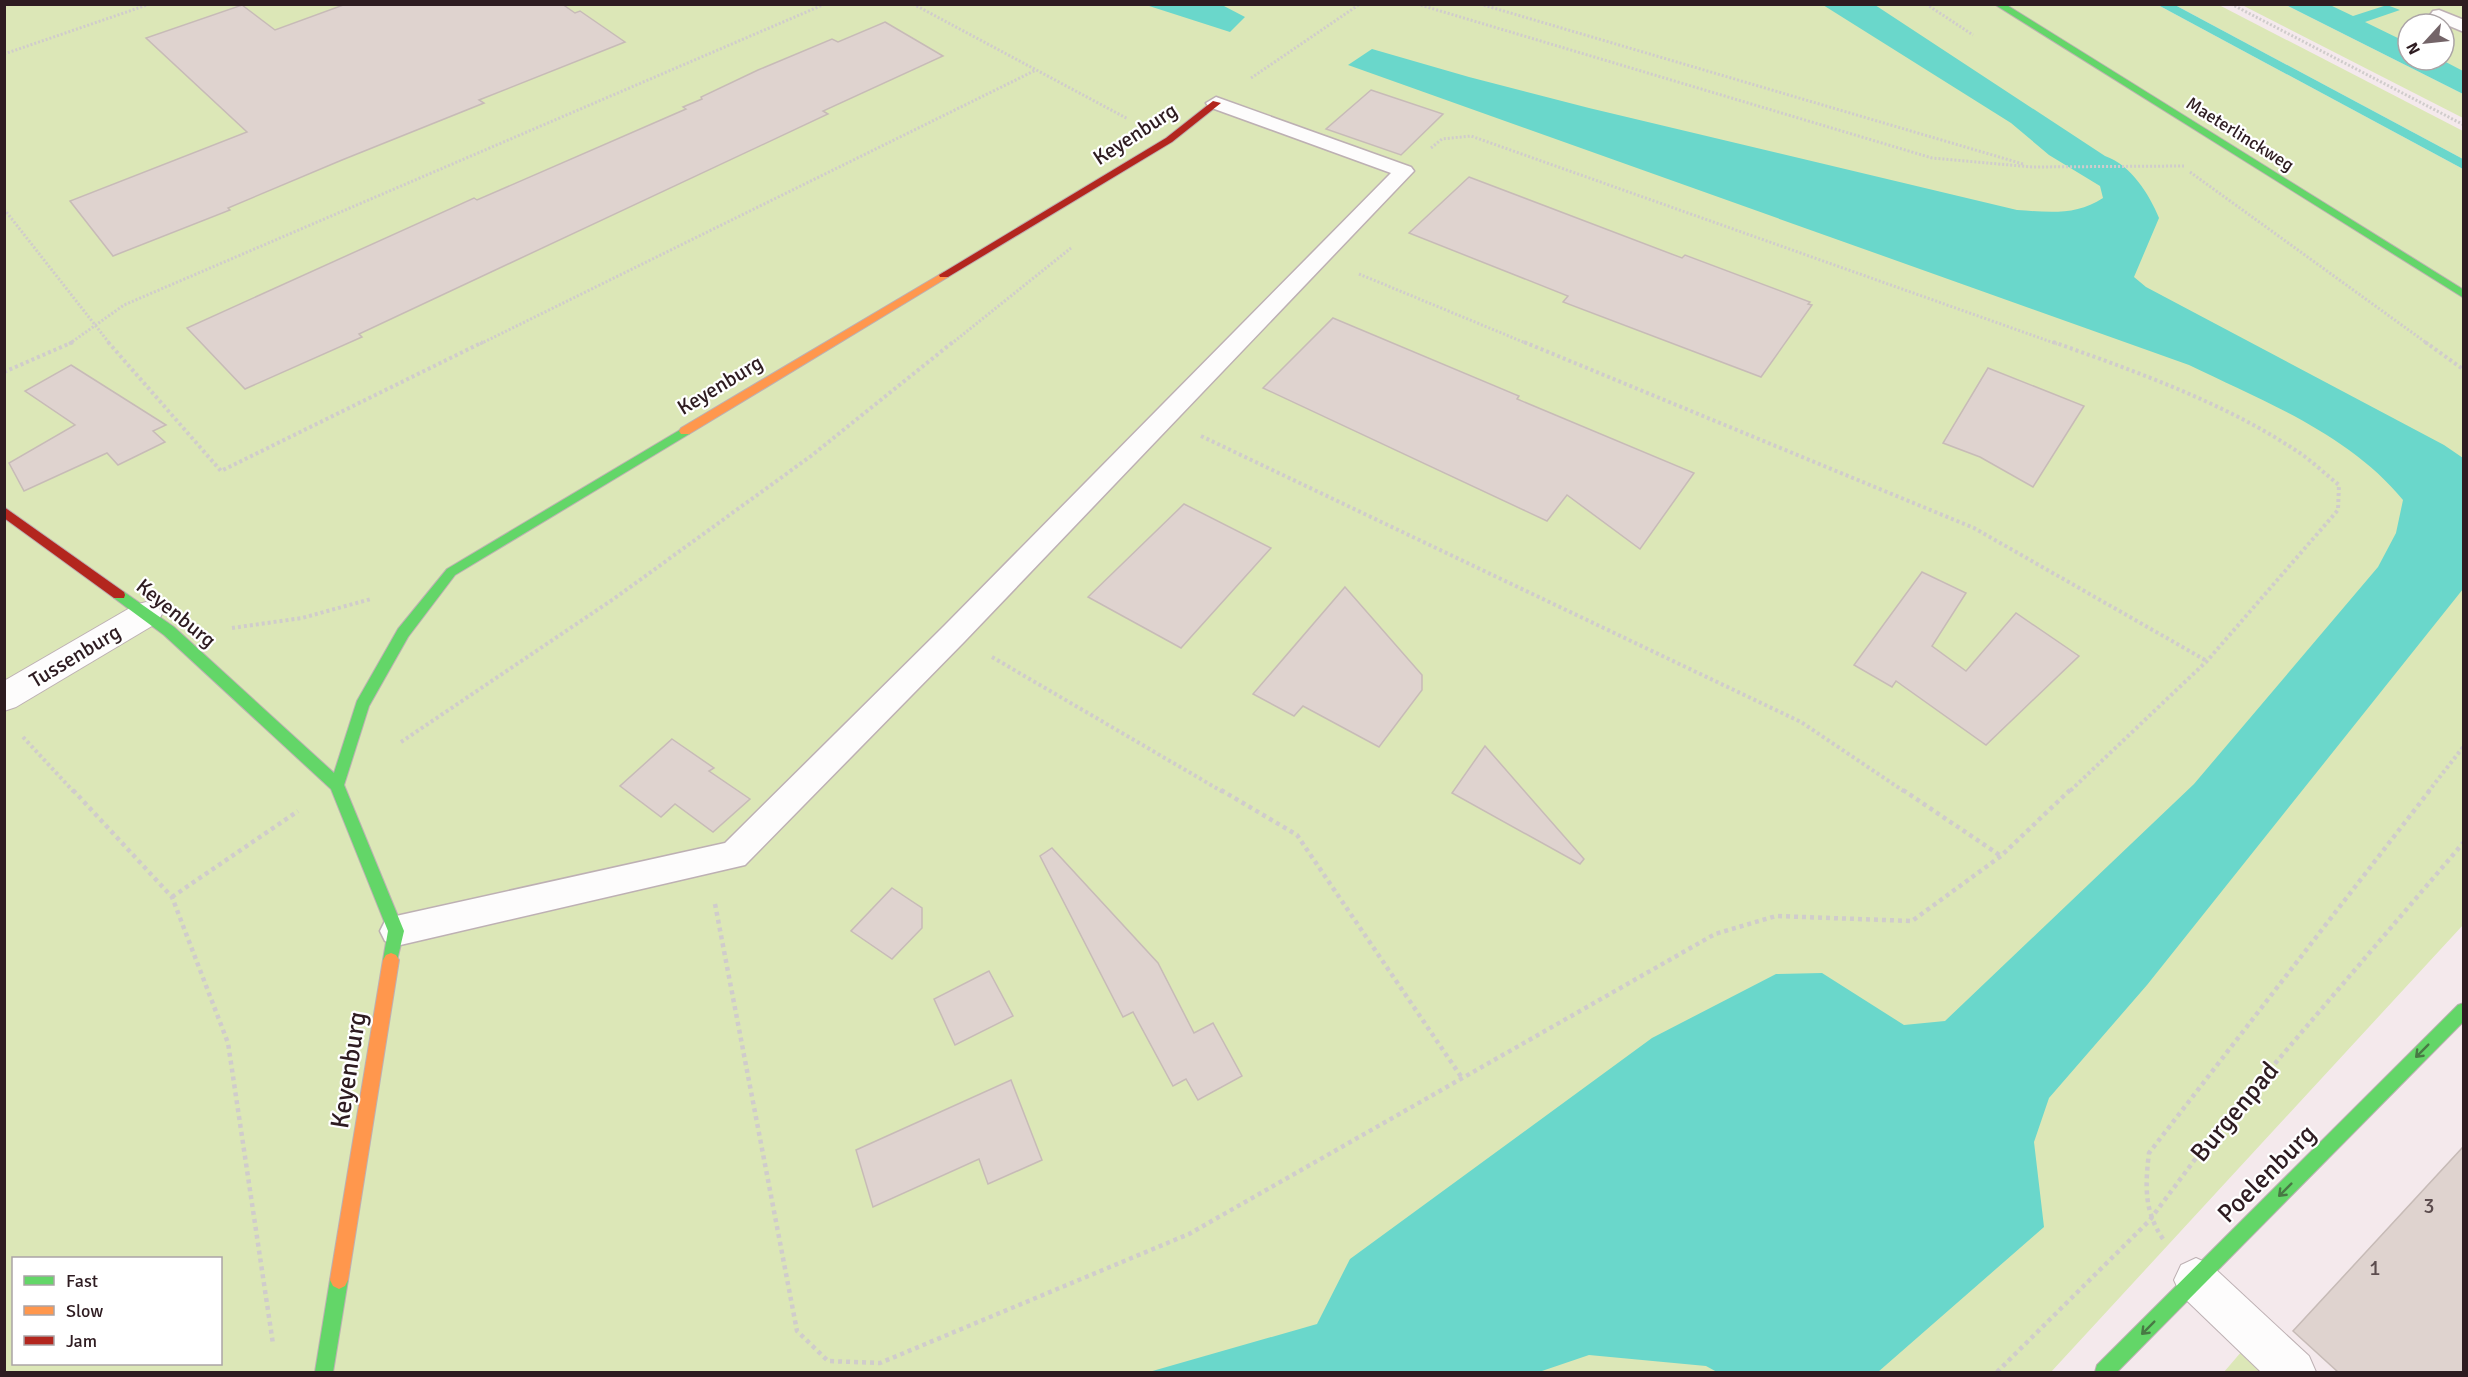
<svg xmlns="http://www.w3.org/2000/svg" width="2468" height="1377" viewBox="0 0 2468 1377" font-family="Signika,sans-serif">
	<style>
		.green { fill: #dce7b7; fill-rule: evenodd }
		.water { fill: #6ad7cb }
		.building { fill: #dfd3cf; stroke: #c7bbb7; stroke-width: 1.5 }
		.lines { fill: none; stroke-linecap: round; stroke-linejoin: round }
		.lane-casing { stroke: #bdb0b3; stroke-width: 3 }
		.street-casing { stroke: #bdb0b3; stroke-width: 2 }
		.fast-casing { stroke: #bdb0b3; stroke-width: 2 }
		.slow-casing { stroke: #bdb0b3; stroke-width: 2 }
		.jam-casing { stroke: #bdb0b3; stroke-width: 2 }
		.path-far2 { stroke: #d0cccc; stroke-width: 3; stroke-dasharray: 2 2; stroke-linecap: butt }
		.path-far1 { stroke: #d0cccc; stroke-width: 4; stroke-dasharray: 3 3; stroke-linecap: butt }
		.path { stroke: #d0cccc; stroke-width: 4.5; stroke-dasharray: 4 4; stroke-linecap: butt }
		.lane { fill: #fdfcfc; fill-rule: evenodd }
		.street { fill: #fdfcfc; fill-rule: evenodd }
		.fast { fill: #63d668; fill-rule: evenodd }
		.slow { fill: #ff974d; fill-rule: evenodd }
		.jam { fill: #b3261e; fill-rule: evenodd }
		.oneway { stroke: #487944 }
		.labels { text-anchor: middle; dominant-baseline: central; stroke-width: 4.5; stroke-linejoin: round; paint-order: stroke }
		.far-street-label { font-size: 18px; fill: #2e1c21; stroke: #fff }
		.street-label { font-size: 21px; fill: #2e1c21; stroke: #fff }
		.near-number-label { font-size: 21px; fill: #5c4c4e }
		.near-street-label { font-size: 26px; fill: #2e1c21; stroke: #fff }
	</style>
	<rect width="100%" height="100%" fill="#f4e9ec"/>
	<g class="green">
		<path d="M5,5H2158L2463,169V925L2051,1372H5ZM14,1258H220V1364H14Z"/>
		<polygon points="2175,5 2219,5 2463,131 2463,159"/>
		<polygon points="2242,5 2286,5 2463,94 2463,118"/>
		<polygon points="2305,5 2463,5 2463,83 2417,60 2444,60 2444,24 2408,24 2408,56"/>
		<polygon points="2242,1351 2265,1372 2224,1372"/>
	</g>
	<g class="water">
		<polygon points="1146,5 1222,5 1245,17 1230,32"/>
		<path d="M1823,5H1875L2105,156C2131,165 2149,194 2159,218L2134,277L2146,287L2444,445L2463,458V589L2147,985L2049,1098L2034,1142L2044,1227L1878,1372H1717L1706,1366L1589,1355L1539,1372H1149L1317,1324L1350,1259L1652,1038L1776,974L1822,973L1904,1025L1945,1021L2194,784L2378,567L2396,533L2403,500C2349,434 2263,401 2189,365L1348,65L1372,49L1469,77L1589,108L2017,210C2048,212 2076,216 2103,198L2100,186L2049,155L2011,123Z"/>
		<polygon points="2158,5 2175,5 2463,159 2463,169"/>
		<polygon points="2286,5 2330,5 2353,16 2387,5 2400,10 2365,22 2408,43 2408,60 2442,60 2463,71 2463,94"/>
	</g>
	<g class="building">
		<polygon points="346,4 562,4 575,13 580,11 625,42 479,100 484,103 342,160 228,208 230,210 113,256 70,201 247,132 146,38 242,5 275,30"/>
		<polygon points="885,22 943,56 823,111 828,114 359,334 362,337 245,389 187,328 474,198 477,200 686,109 683,107 702,99 701,97 758,70 832,39 838,42"/>
		<polygon points="1371,90 1443,114 1401,155 1326,129"/>
		<polygon points="1469,177 1682,258 1685,255 1810,302 1808,304 1812,305 1761,377 1563,302 1568,296 1409,233"/>
		<polygon points="1333,318 1519,396 1517,399 1694,473 1640,549 1567,495 1547,521 1263,388"/>
		<polygon points="71,365 166,425 153,431 165,442 118,465 107,453 24,491 9,463 75,425 25,391"/>
		<polygon points="1988,368 2084,406 2033,487 1980,457 1943,443"/>
		<polygon points="1184,504 1271,548 1181,648 1088,597"/>
		<polygon points="1922,572 1966,593 1932,646 1966,671 2016,613 2079,656 1986,745 1896,681 1892,687 1854,665"/>
		<polygon points="1345,587 1422,675 1422,690 1379,747 1303,706 1294,716 1253,694"/>
		<polygon points="672,739 714,768 709,771 750,799 713,832 675,804 661,817 620,786"/>
		<polygon points="1485,746 1584,859 1580,864 1452,793"/>
		<polygon points="1052,848 1158,963 1194,1033 1213,1023 1242,1076 1198,1100 1186,1079 1173,1086 1133,1012 1123,1017 1040,856"/>
		<polygon points="892,888 922,908 922,928 892,959 851,931"/>
		<polygon points="989,971 1013,1016 955,1045 934,999"/>
		<polygon points="1011,1080 1042,1160 988,1184 979,1159 873,1207 856,1150"/>
		<polygon points="2463,1147 2463,1372 2338,1372 2293,1331"/>
	</g>
	<g class="lines">
		<defs>
			<g id="lane">
				<polygon points="2439,10 2464,20 2464,32 2433,19 2430,15 2433,11"/>
				<polygon points="1216,97 1411,167 1414,171 964,642 745,865 396,946 385,941 380,931 385,921 396,916 725,843 944,626 1391,173 1209,107 1206,103"/>
			</g>
			<g id="street">
				<polygon points="146,602 157,605 162,614 157,623 16,707 4,711 4,681 135,605"/>
				<polygon points="2196,1258 2211,1265 2309,1356 2316,1372 2261,1372 2181,1295 2174,1280 2181,1265"/>
			</g>
			<g id="fast">
				<polygon points="1994,4 2005,4 2464,290 2464,298"/>
				<polygon points="685,427 691,431 689,434 455,575 408,637 369,706 344,785 404,931 396,965 391,967 386,965 383,960 388,931 331,789 164,635 114,598 113,595 114,592 124,592 174,627 334,773 357,701 398,629 447,569"/>
				<polygon points="2464,1003 2464,1021 2117,1372 2095,1372 2097,1365 2458,1005"/>
				<polygon points="339,1271 345,1274 348,1280 333,1372 315,1372 330,1280 333,1274"/>
			</g>
			<g id="slow">
				<polygon points="944,272 949,275 948,277 689,434 681,434 679,431 681,428"/>
				<polygon points="391,953 396,955 399,960 348,1280 345,1286 339,1289 333,1286 330,1280 383,960 386,955"/>
			</g>
			<g id="jam">
				<polygon points="1213,101 1221,103 1172,142 948,277 940,277 939,275 1166,138"/>
				<polygon points="4,507 124,592 125,595 124,598 114,598 4,518"/>
			</g>
		</defs>
		<use href="#lane" class="lane-casing"/>
		<use href="#street" class="street-casing"/>
		<use href="#fast" class="fast-casing"/>
		<use href="#slow" class="slow-casing"/>
		<use href="#jam" class="jam-casing"/>
		<g class="path-far2">
			<polyline points="913,4 1128,119"/>
			<polyline points="1417,4 1932,158 2032,167 2184,166"/>
			<polyline points="1480,4 2023,164"/>
			<polyline points="1926,4 1973,35"/>
			<polyline points="2231,4 2464,125"/>
			<polyline points="4,54 150,4"/>
			<polyline points="1251,78 1360,4"/>
			<polyline points="1431,148 1442,139 1471,136 2057,344"/>
			<polyline points="2190,172 2428,344"/>
			<polyline points="4,209 110,344"/>
			<polyline points="1359,274 1528,344"/>
			<polyline points="69,344 124,305 825,4"/>
			<polyline points="480,344 1036,70"/>
			<polyline points="951,344 1071,248"/>
		</g>
		<g class="path-far1">
			<polyline points="108,342 221,471 483,342"/>
			<polyline points="1524,342 1974,528 2207,661"/>
			<path d="M2053,342C2132,370 2222,402 2292,448C2309,458 2324,473 2339,485L2338,510L2207,661L2069,792"/>
			<polyline points="2425,342 2464,370"/>
			<polyline points="4,372 73,342"/>
			<polyline points="1201,436 1801,722 1905,792"/>
			<polyline points="232,628 302,618 371,599"/>
			<polyline points="992,657 1223,792"/>
			<polyline points="23,737 74,792"/>
			<polyline points="401,742 615,598 811,456 953,342"/>
			<polyline points="2428,792 2464,746"/>
		</g>
		<g class="path">
			<polyline points="73,790 172,897 228,1043 273,1344"/>
			<polyline points="1221,790 1297,835 1462,1078"/>
			<polyline points="1903,790 2001,856"/>
			<polyline points="172,897 298,811"/>
			<polyline points="715,904 797,1331 828,1361 880,1363 1189,1234 1715,934 1776,916 1912,921 2001,856 2070,790"/>
			<path d="M2163,1239C2144,1211 2145,1186 2149,1153L2430,790"/>
			<polyline points="1997,1372 2149,1221 2208,1142 2464,842"/>
		</g>
		<use href="#lane" class="lane"/>
		<use href="#street" class="street"/>
		<use href="#fast" class="fast"/>
		<use href="#slow" class="slow"/>
		<use href="#jam" class="jam"/>
	</g>
	<defs><path id="oneway-shaft" d="M-6 0H5M1.5-3L5.5 0L1.5 3" fill="none" stroke-width="1.6" stroke-linecap="round" stroke-linejoin="round" transform="scale(1.5)"/></defs>
	<g class="oneway">
		<use href="#oneway-shaft" transform="translate(2422 1051) rotate(135)"/>
		<use href="#oneway-shaft" transform="translate(2285 1190) rotate(135)"/>
		<use href="#oneway-shaft" transform="translate(2148 1328) rotate(135)"/>
	</g>
	<g class="labels">
		<g class="far-street-label">
			<text transform="translate(2240 134) rotate(32)">Maeterlinckweg</text>
		</g>
		<g class="street-label">
			<text transform="translate(1135 134) rotate(-33)">Keyenburg</text>
			<text transform="translate(720 385) rotate(-31)">Keyenburg</text>
			<text transform="translate(176 613) rotate(39)">Keyenburg</text>
			<text transform="translate(75 656) rotate(-31)">Tussenburg</text>
		</g>
		<g class="near-number-label">
			<text x="2429" y="1206">3</text>
			<text x="2375" y="1268">1</text>
		</g>
		<g class="near-street-label">
			<text transform="translate(349 1070) rotate(-81)">Keyenburg</text>
			<text transform="translate(2235 1112) rotate(-50)">Burgenpad</text>
			<text transform="translate(2267 1174) rotate(-45)">Poelenburg</text>
		</g>
	</g>
	<rect width="2468" height="1377" fill="none" stroke="#2e1c21" stroke-width="12"/>
	<rect x="12" y="1257" width="210" height="108" fill="#ffffff" stroke="#aba4a6" stroke-width="1.5"/>
	<rect x="24" y="1276" width="30" height="9" fill="#63d668" stroke="#aba4a6" stroke-width="1.5"/>
	<text x="66" y="1287" font-size="18" fill="#2e1c21">Fast</text>
	<rect x="24" y="1306" width="30" height="9" fill="#ff974d" stroke="#aba4a6" stroke-width="1.5"/>
	<text x="66" y="1317" font-size="18" fill="#2e1c21">Slow</text>
	<rect x="24" y="1336" width="30" height="9" fill="#b3261e" stroke="#aba4a6" stroke-width="1.5"/>
	<text x="66" y="1347" font-size="18" fill="#2e1c21">Jam</text>
	<g transform="translate(2426 42) rotate(243)"><circle r="28" fill="#ffffff" stroke="#aba4a6" stroke-width="1.5"/>
	<path d="M0-4.5L10 22L0 15L-10 22Z" fill="#736468"/>
	<text y="-9" font-size="16" font-weight="bold" text-anchor="middle" fill="#2e1c21">N</text>
	</g>
</svg>
